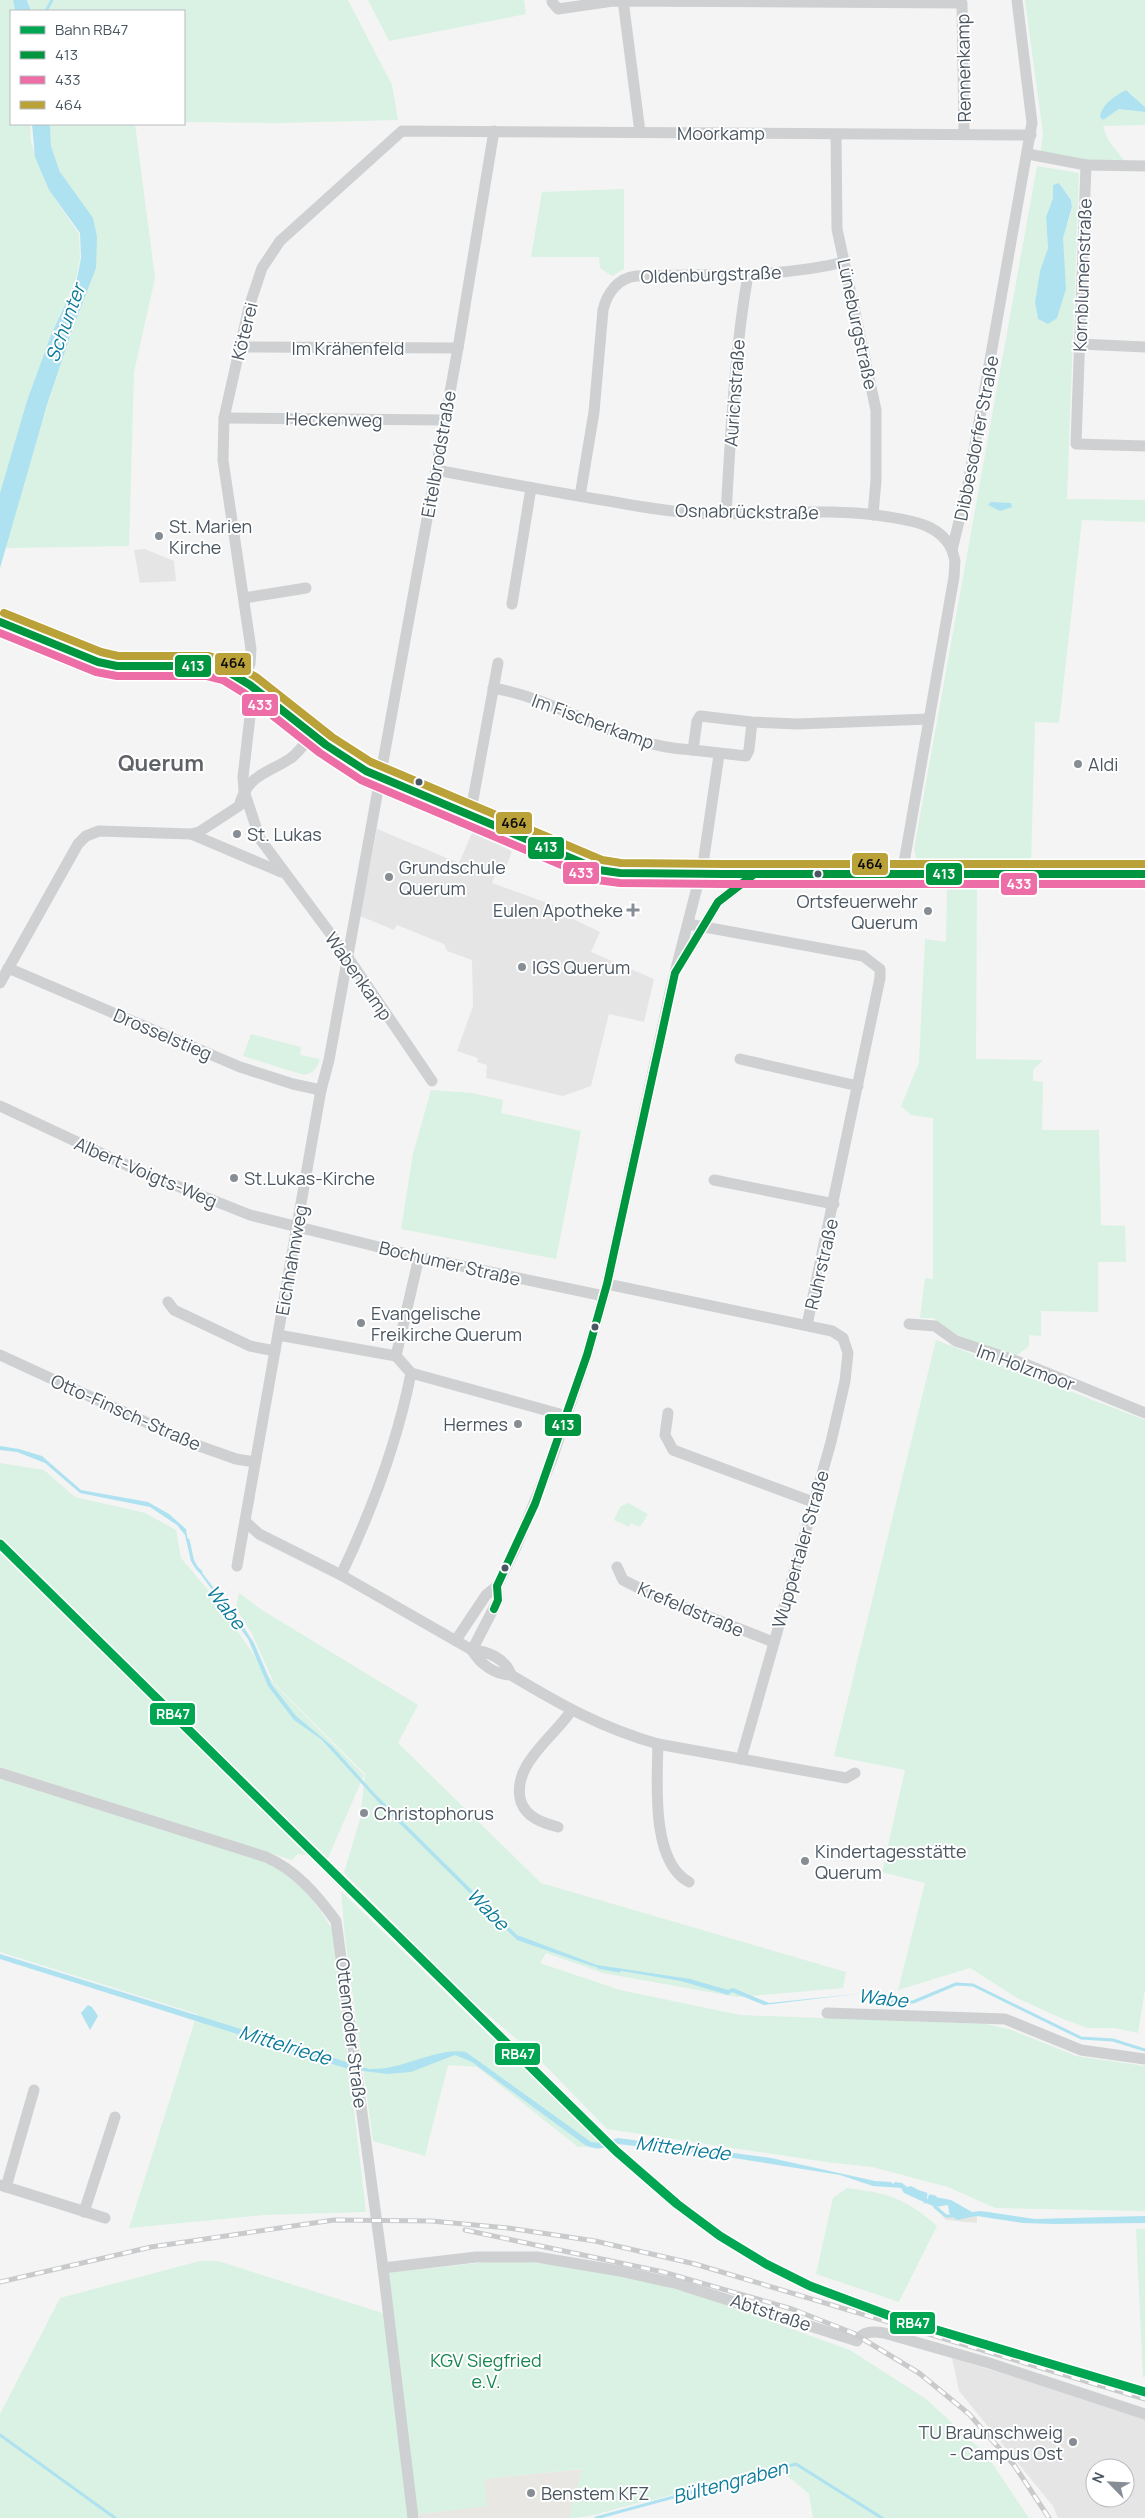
<svg xmlns="http://www.w3.org/2000/svg" width="1145" height="2518" viewBox="0 0 1145 2518" font-family="Manrope,sans-serif">
	<style>
		.commercial { fill: #e8e7e3 }
		.education { fill: #e6e5e6; fill-rule: evenodd }
		.green { fill: #d9f2e3; fill-rule: evenodd }
		.sand { fill: #e7e6e1 }
		.water { fill: #aee2f0 }
		.lines { fill: none; stroke-linecap: round; stroke-linejoin: round }
		.stream { stroke: #aee2f0; stroke-width: 3 }
		.minor { stroke: #ced0d2; stroke-width: 11 }
		.major { stroke: #caced1; stroke-width: 14 }
		.rail-casing { stroke: #c9cacc; stroke-width: 5 }
		.rail { stroke: #fff; stroke-width: 3; stroke-dasharray: 9; stroke-linecap: butt }
		.bus-1-casing { stroke: #fff; stroke-width: 11 }
		.bus-2-casing { stroke: #fff; stroke-width: 11 }
		.bus-3-casing { stroke: #fff; stroke-width: 11 }
		.bus-1 { stroke: #009640; stroke-width: 8 }
		.bus-2 { stroke: #ed6ea7; stroke-width: 8 }
		.bus-3 { stroke: #bba238; stroke-width: 8 }
		.rail-1-casing { stroke: #fff; stroke-width: 12 }
		.rail-1 { stroke: #00a651; stroke-width: 9 }
		.poi-dot { fill: #868d94; stroke: #fff; stroke-width: 2 }
		.bus-dot { fill: #4a5661; stroke: #fff; stroke-width: 2 }
		.labels { text-anchor: middle; dominant-baseline: central; stroke-width: 4; stroke-linejoin: round; paint-order: stroke }
		.street-label { font-size: 18px; fill: #4a5661; stroke: #fff }
		.poi-label { font-size: 18px; fill: #4a5661; stroke: #fff; text-anchor: start }
		.park-label { font-size: 18px; fill: #17864f; stroke: #fff }
		.water-label { font-size: 19px; font-style: italic; fill: #0c7c9b; stroke: #fff }
		.district-label { font-size: 22px; font-weight: bold; fill: #5f6368; stroke: #fff }
		.line-badge { stroke: #fff; stroke-width: 2 }
		.badge-label { font-size: 14px; text-anchor: middle; font-weight: bold; fill: #fff }
		.pale-badge-label { font-size: 14px; text-anchor: middle; font-weight: bold; fill: #111 }
	</style>
	<rect width="100%" height="100%" fill="#f4f4f4"/>
	<polygon class="commercial" points="583,2469 569,2518 419,2518 419,2514 486,2506 483,2479"/>
	<g class="education">
		<polygon points="145,549 174,561 176,581 140,583 134,550"/>
		<polygon points="377,829 459,863 472,833 512,851 505,870 495,875 492,883 553,905 565,915 600,932 591,952 654,979 644,1022 609,1014 591,1086 563,1096 486,1078 487,1065 477,1062 478,1058 457,1051 473,1006 472,960 447,951 444,944 397,925 394,930 360,916"/>
		<path d="M952,2358L1145,2417V2518H1058L1053,2506L959,2391ZM1095,2468H1125V2498H1095Z"/>
	</g>
	<g class="green">
		<polygon points="0,0 13,0 15,11 11,11 11,124 30,124 31,142 49,190 79,234 80,258 76,279 51,335 0,493"/>
		<polygon points="28,0 348,0 392,85 398,120 278,123 184,122 184,11 31,11"/>
		<polygon points="368,0 524,0 526,14 389,41"/>
		<path d="M1025,0H1145V107L1130,93C1112,96 1107,102 1103,120L1119,109L1145,112V125L1103,126L1108,140L1127,164L1040,156L1043,134Z"/>
		<path d="M50,124H135L155,278L134,372L129,546L5,548C32,453 60,360 96,268L51,146Z"/>
		<path d="M1037,166L1079,173L1067,499L1145,500V522L1082,520L1059,723L1035,722L1031,863L922,861L916,858L914,849ZM1061,184C1063,191 1069,194 1071,200C1075,213 1064,227 1063,239C1059,276 1077,290 1048,324L1038,319L1035,302L1040,271L1048,248L1046,217L1053,198V185Z"/>
		<polygon points="624,189 624,269 612,276 600,268 599,257 531,257 542,192"/>
		<polygon points="947,886 977,886 976,1059 1043,1060 1033,1070 1033,1081 1043,1082 1042,1130 1099,1130 1101,1225 1125,1226 1126,1262 1098,1262 1098,1312 1041,1311 1041,1336 1029,1335 1029,1346 1016,1356 965,1340 933,1318 920,1318 925,1278 933,1279 933,1118 911,1115 901,1106 919,1063 925,939 946,942"/>
		<path d="M251,1034L301,1047L300,1055L320,1059C317,1068 314,1073 304,1075L243,1056Z"/>
		<polygon points="431,1090 472,1093 503,1100 501,1113 581,1131 556,1259 401,1229 413,1154"/>
		<polygon points="936,1340 1145,1420 1145,1989 1138,2033 1114,2028 1088,2028 1063,2019 1017,1998 970,1968 898,1990 925,1883 882,1872 905,1770 834,1756"/>
		<polygon points="0,1463 44,1470 75,1497 145,1513 176,1530 181,1558 213,1596 274,1684 364,1775 328,1858 298,1854 292,1860 0,1767"/>
		<polygon points="628,1503 648,1514 640,1527 631,1523 629,1527 614,1520 620,1507"/>
		<polygon points="239,1593 262,1610 418,1705 398,1743 541,1883 846,1972 843,1988 737,1997 603,1973 546,1953 540,1963 620,1990 740,2015 986,2024 1009,2029 1076,2056 1145,2066 1145,2211 995,2208 948,2187 872,2167 826,2162 607,2129 534,2054 465,1995 344,1873 360,1819 365,1774 274,1683 252,1634 236,1608"/>
		<path d="M0,1779L267,1862C296,1878 317,1902 333,1931L366,2212L264,2215L129,2228L197,2014L0,1952Z"/>
		<polygon points="341,1891 603,2146 578,2147 477,2067 448,2065 425,2156 373,2141 345,1938"/>
		<path d="M847,2188C888,2193 905,2198 937,2226L899,2302L816,2274L833,2198Z"/>
		<polygon points="1136,2229 1145,2229 1145,2377 1143,2377"/>
		<path d="M505,2260L547,2264L633,2278L698,2295L850,2350L926,2399L986,2454L1029,2518H813L809,2494L777,2467L645,2502C619,2506 595,2518 569,2518L582,2469L484,2479L487,2506L419,2514L408,2518H0V2414L60,2298L200,2261H218L392,2316L388,2273Z"/>
	</g>
	<path class="sand" d="M939,2206C945,2220 962,2220 977,2216V2223L946,2220L935,2207Z"/>
	<g class="water">
		<polygon points="13,0 27,0 31,11 15,11"/>
		<path d="M1126,90L1145,107V112L1119,109L1103,120L1100,117C1102,104 1115,96 1126,90Z"/>
		<polygon points="32,124 50,124 51,146 60,172 93,218 97,237 96,268 72,331 47,405 0,568 0,493 27,401 51,335 77,279 81,258 80,233 49,190 35,157"/>
		<polygon points="1059,183 1071,200 1072,207 1063,238 1066,289 1057,318 1048,324 1038,319 1035,302 1040,271 1048,248 1046,217 1053,198 1053,185"/>
		<polygon points="991,502 1011,503 1012,507 1000,511 988,505"/>
		<polygon points="0,1446 19,1449 42,1456 81,1490 148,1502 169,1514 186,1529 190,1555 196,1565 241,1623 254,1643 272,1685 296,1716 332,1746 375,1794 517,1935 597,1965 690,1979 728,1990 733,1988 769,2003 865,1993 764,2005 732,1992 728,1995 681,1981 592,1966 517,1940 382,1806 321,1739 294,1720 268,1686 248,1639 191,1561 185,1535 177,1525 150,1507 80,1493 45,1463 17,1452 0,1450"/>
		<path d="M0,1954L369,2069C402,2071 435,2047 466,2052L591,2142L602,2143L618,2138L771,2158L875,2181L891,2182L893,2184L895,2182L902,2183L907,2187L911,2186L926,2194L925,2202L930,2196L951,2200L972,2212L981,2211L1035,2219L1145,2216V2223L1054,2224L1023,2223L977,2216L957,2220L949,2213L948,2205L935,2207L904,2193L901,2188L873,2186L840,2175L721,2156L618,2144C605,2148 597,2151 585,2145L472,2062L455,2055L411,2072L387,2074L348,2069L0,1959Z"/>
		<polygon points="88,2005 92,2007 98,2016 90,2030 81,2013"/>
	</g>
	<g class="lines">
		<g class="stream">
			<polyline points="46,11 52,0"/>
			<path d="M188,1540C192,1553 190,1563 201,1572"/>
			<polyline points="598,1967 619,1971"/>
			<polyline points="863,1993 894,2002 913,2002 956,1984 973,1985 1081,2038 1113,2040 1145,2050"/>
			<polyline points="919,2192 926,2194 925,2202 929,2200 930,2196 935,2197 935,2207 946,2216 954,2216"/>
			<polyline points="0,2435 115,2518"/>
			<polyline points="596,2518 796,2464 882,2518"/>
		</g>
		<g class="minor">
			<polyline points="623,0 640,132"/>
			<polyline points="552,2 558,9 613,1 962,3 964,133"/>
			<polyline points="836,134 837,229 876,410 876,480 873,515"/>
			<polyline points="1028,154 1086,165 1076,444 1145,446"/>
			<polyline points="1086,165 1145,166"/>
			<polyline points="1080,344 1145,347"/>
			<polyline points="239,347 458,348"/>
			<polyline points="224,418 444,420"/>
			<path d="M436,470C489,480 542,490 596,499C628,504 660,511 693,513C758,517 824,506 889,517C914,521 941,525 952,550"/>
			<path d="M580,496L594,412L603,310C607,293 618,278 636,276C705,273 776,279 844,262"/>
			<path d="M726,513C731,433 734,354 748,275"/>
			<polyline points="244,598 306,588"/>
			<polyline points="512,604 531,488"/>
			<polyline points="243,679 250,664 251,649 223,460 224,418 249,307 262,268 280,241 402,131 1031,135"/>
			<path d="M493,688C563,700 619,747 693,750"/>
			<polyline points="258,690 252,699 243,777 244,791 260,839 347,956 432,1081"/>
			<polyline points="752,722 749,750 746,756 693,750 697,721 700,716 752,722 797,724 929,719"/>
			<polyline points="470,816 498,663"/>
			<polyline points="191,834 281,872"/>
			<polyline points="902,874 954,577 955,561 952,550 968,484 1032,123 1017,0"/>
			<polyline points="688,924 863,956 880,969 880,978 807,1325"/>
			<polyline points="681,963 718,902 753,875"/>
			<polyline points="8,968 240,1067 293,1084 321,1090"/>
			<path d="M0,983L78,844L86,836L99,831L191,834L199,832L239,806C248,774 267,774 291,758C299,752 306,742 312,734"/>
			<polyline points="740,1059 858,1086"/>
			<polyline points="0,1106 137,1170 250,1215 419,1257 604,1296"/>
			<polyline points="714,1180 834,1204"/>
			<polyline points="607,1284 832,1331 843,1338 848,1353 845,1381 831,1442 741,1759"/>
			<polyline points="168,1302 174,1310 250,1346 275,1351"/>
			<polyline points="909,1324 935,1326 956,1341 1028,1365 1145,1413"/>
			<polyline points="278,1335 396,1356 411,1373 567,1416"/>
			<polyline points="0,1355 191,1443 236,1459 255,1462"/>
			<polyline points="396,1356 419,1257"/>
			<polyline points="668,1413 665,1435 673,1450 813,1502"/>
			<path d="M246,1522L259,1534L341,1575L472,1650C488,1651 506,1659 511,1675"/>
			<polyline points="237,1566 321,1090 329,1060 458,348 494,131"/>
			<polyline points="617,1567 623,1580 651,1594 773,1642"/>
			<path d="M341,1575C372,1510 397,1444 411,1373"/>
			<polyline points="456,1640 486,1595 497,1586 517,1545 552,1459 587,1355 607,1284 671,988 703,864 719,755"/>
			<path d="M472,1650C480,1664 495,1675 511,1675C561,1705 602,1728 658,1744L846,1778L855,1773"/>
			<polyline points="472,1650 498,1600 497,1586"/>
			<path d="M658,1744C657,1783 651,1862 689,1882"/>
			<path d="M0,1773L266,1857C296,1870 317,1895 336,1921L383,2268L413,2518"/>
			<path d="M558,1827C543,1823 527,1818 521,1802C510,1766 554,1737 571,1711"/>
			<polyline points="827,2013 1005,2019 1081,2050 1145,2059"/>
			<polyline points="0,2185 105,2218"/>
			<polyline points="6,2187 34,2090"/>
			<polyline points="84,2212 115,2117"/>
			<path d="M383,2268L476,2257H537L620,2271L678,2284L857,2341C863,2331 873,2331 884,2333L989,2363L1145,2414"/>
		</g>
		<polyline class="major" points="0,622 98,662 117,666 208,666 227,671 250,685 326,745 366,771 599,870 620,873 723,874 1145,874"/>
		<defs>
			<g id="rail">
				<polyline points="465,2230 663,2272 792,2309 853,2333 919,2373 969,2414 1014,2465 1049,2518"/>
				<polyline points="0,2282 151,2247 334,2220 431,2221 508,2228 595,2241 695,2264 1145,2399"/>
			</g>
		</defs>
		<use href="#rail" class="rail-casing"/>
		<use href="#rail" class="rail"/>
		<defs>
			<g id="bus-1">
				<polyline points="0,622 98,662 117,666 208,666 227,671 250,685 326,745 366,771 599,870 620,873 723,874 1145,874"/>
				<polyline points="494,1609 498,1600 497,1586 535,1504 587,1355 607,1284 675,973 718,902 753,875"/>
			</g>
			<polyline id="bus-2" points="0,633 96,672 117,676 207,676 223,680 244,693 320,753 361,780 597,880 620,883 723,884 1145,884"/>
			<polyline id="bus-3" points="4,613 101,652 118,656 209,656 230,662 256,677 332,737 371,762 602,860 621,863 723,864 1145,864"/>
		</defs>
		<use href="#bus-1" class="bus-1-casing"/>
		<use href="#bus-2" class="bus-2-casing"/>
		<use href="#bus-3" class="bus-3-casing"/>
		<use href="#bus-1" class="bus-1"/>
		<use href="#bus-2" class="bus-2"/>
		<use href="#bus-3" class="bus-3"/>
		<defs>
			<polyline id="rail-1" points="0,1544 616,2151 677,2204 720,2236 766,2264 810,2286 893,2317 1145,2392"/>
		</defs>
		<use href="#rail-1" class="rail-1-casing"/>
		<use href="#rail-1" class="rail-1"/>
	</g>
	<g class="poi-dot">
		<circle cx="159" cy="536" r="5"/>
		<circle cx="1078" cy="764" r="5"/>
		<circle cx="237" cy="834" r="5"/>
		<circle cx="389" cy="877" r="5"/>
		<path d="M630.5 902.5h5v5h5v5h-5v5h-5v-5h-5v-5h5z"/>
		<circle cx="928" cy="911" r="5"/>
		<circle cx="522" cy="967" r="5"/>
		<circle cx="234" cy="1178" r="5"/>
		<circle cx="361" cy="1323" r="5"/>
		<circle cx="518" cy="1424" r="5"/>
		<circle cx="364" cy="1813" r="5"/>
		<circle cx="805" cy="1861" r="5"/>
		<circle cx="1073" cy="2442" r="5"/>
		<circle cx="531" cy="2493" r="5"/>
	</g>
	<g class="bus-dot">
		<circle cx="419" cy="782" r="4.5"/>
		<circle cx="818" cy="874" r="4.5"/>
		<circle cx="595" cy="1327" r="4.5"/>
		<circle cx="505" cy="1568" r="4.5"/>
	</g>
	<g class="labels">
		<g class="street-label">
			<text transform="translate(963 68) rotate(-91)">Rennenkamp</text>
			<text x="721" y="133">Moorkamp</text>
			<text transform="translate(711 274) rotate(-2)">Oldenburgstraße</text>
			<text transform="translate(1082 275) rotate(-88)">Kornblumenstraße</text>
			<text transform="translate(858 324) rotate(78)">Lüneburgstraße</text>
			<text transform="translate(244 331) rotate(-76)">Köterei</text>
			<text x="348" y="348">Im Krähenfeld</text>
			<text transform="translate(734 393) rotate(-86)">Aurichstraße</text>
			<text transform="translate(334 419) rotate(1)">Heckenweg</text>
			<text transform="translate(976 438) rotate(-79)">Dibbesdorfer Straße</text>
			<text transform="translate(438 454) rotate(-80)">Eitelbrodstraße</text>
			<text transform="translate(747 511) rotate(1)">Osnabrückstraße</text>
			<text transform="translate(593 721) rotate(20)">Im Fischerkamp</text>
			<text transform="translate(359 976) rotate(55)">Wabenkamp</text>
			<text transform="translate(163 1034) rotate(23)">Drosselstieg</text>
			<text transform="translate(146 1172) rotate(23)">Albert-Voigts-Weg</text>
			<text transform="translate(291 1260) rotate(-80)">Eichhahnweg</text>
			<text transform="translate(450 1263) rotate(13)">Bochumer Straße</text>
			<text transform="translate(821 1264) rotate(-77)">Ruhrstraße</text>
			<text transform="translate(1026 1367) rotate(20)">Im Holzmoor</text>
			<text transform="translate(126 1412) rotate(24)">Otto-Finsch-Straße</text>
			<text transform="translate(800 1549) rotate(-74)">Wuppertaler Straße</text>
			<text transform="translate(691 1609) rotate(23)">Krefeldstraße</text>
			<text transform="translate(352 2033) rotate(83)">Ottenroder Straße</text>
			<text transform="translate(771 2312) rotate(18)">Abtstraße</text>
		</g>
		<g class="poi-label">
			<text x="169" y="526">St. Marien<tspan x="169" dy="21">Kirche</tspan></text>
			<text x="1088" y="764">Aldi</text>
			<text x="247" y="834">St. Lukas</text>
			<text x="399" y="867">Grundschule<tspan x="399" dy="21">Querum</tspan></text>
			<text x="918" y="901" text-anchor="end">Ortsfeuerwehr<tspan x="918" dy="21">Querum</tspan></text>
			<text x="623" y="910" text-anchor="end">Eulen Apotheke</text>
			<text x="532" y="967">IGS Querum</text>
			<text x="244" y="1178">St.Lukas-Kirche</text>
			<text x="371" y="1313">Evangelische<tspan x="371" dy="21">Freikirche Querum</tspan></text>
			<text x="508" y="1424" text-anchor="end">Hermes</text>
			<text x="374" y="1813">Christophorus</text>
			<text x="815" y="1851">Kindertagesstätte<tspan x="815" dy="21">Querum</tspan></text>
			<text x="1063" y="2432" text-anchor="end">TU Braunschweig<tspan x="1063" dy="21">- Campus Ost</tspan></text>
			<text x="541" y="2493">Benstem KFZ</text>
		</g>
		<g class="park-label">
			<text x="486" y="2360">KGV Siegfried<tspan x="486" dy="21">e.V.</tspan></text>
		</g>
		<g class="water-label">
			<text transform="translate(65 323) rotate(-70)">Schunter</text>
			<text transform="translate(226 1607) rotate(52)">Wabe</text>
			<text transform="translate(488 1909) rotate(45)">Wabe</text>
			<text transform="translate(883 1998) rotate(6)">Wabe</text>
			<text transform="translate(285 2045) rotate(17)">Mittelriede</text>
			<text transform="translate(683 2148) rotate(7)">Mittelriede</text>
			<text transform="translate(730 2482) rotate(-15)">Bültengraben</text>
		</g>
		<g class="district-label">
			<text x="161" y="763">Querum</text>
		</g>
	</g>
	<g class="line-badge">
		<rect x="214" y="652" width="38" height="24" rx="5" fill="#bba238"/>
		<rect x="174" y="654" width="38" height="24" rx="5" fill="#009640"/>
		<rect x="241" y="693" width="38" height="24" rx="5" fill="#ed6ea7"/>
		<rect x="495" y="811" width="38" height="24" rx="5" fill="#bba238"/>
		<rect x="527" y="836" width="38" height="24" rx="5" fill="#009640"/>
		<rect x="851" y="852" width="38" height="24" rx="5" fill="#bba238"/>
		<rect x="562" y="861" width="38" height="24" rx="5" fill="#ed6ea7"/>
		<rect x="925" y="862" width="38" height="24" rx="5" fill="#009640"/>
		<rect x="1000" y="872" width="38" height="24" rx="5" fill="#ed6ea7"/>
		<rect x="544" y="1413" width="38" height="24" rx="5" fill="#009640"/>
		<rect x="149" y="1702" width="47" height="24" rx="5" fill="#00a651"/>
		<rect x="494" y="2042" width="47" height="24" rx="5" fill="#00a651"/>
		<rect x="889" y="2311" width="47" height="24" rx="5" fill="#00a651"/>
	</g>
	<g class="badge-label">
		<text x="193" y="671">413</text>
		<text x="260" y="710">433</text>
		<text x="546" y="852">413</text>
		<text x="581" y="878">433</text>
		<text x="944" y="879">413</text>
		<text x="1019" y="889">433</text>
		<text x="563" y="1430">413</text>
		<text x="173" y="1719">RB47</text>
		<text x="518" y="2059">RB47</text>
		<text x="913" y="2328">RB47</text>
	</g>
	<g class="pale-badge-label">
		<text x="233" y="668">464</text>
		<text x="514" y="828">464</text>
		<text x="870" y="869">464</text>
	</g>
	<rect x="10" y="10" width="175" height="115" fill="#ffffff" stroke="#b7bbc0"/>
	<rect x="20" y="26" width="25" height="8" fill="#00a651" stroke="#b7bbc0"/>
	<text x="55" y="35" font-size="15" fill="#4a5661">Bahn RB47</text>
	<rect x="20" y="51" width="25" height="8" fill="#009640" stroke="#b7bbc0"/>
	<text x="55" y="60" font-size="15" fill="#4a5661">413</text>
	<rect x="20" y="76" width="25" height="8" fill="#ed6ea7" stroke="#b7bbc0"/>
	<text x="55" y="85" font-size="15" fill="#4a5661">433</text>
	<rect x="20" y="101" width="25" height="8" fill="#bba238" stroke="#b7bbc0"/>
	<text x="55" y="110" font-size="15" fill="#4a5661">464</text>
	<g transform="translate(1110 2483) rotate(294)"><circle r="24" fill="#ffffff" stroke="#b7bbc0"/>
	<path d="M0-4L9 19L0 12L-9 19Z" fill="#868d94"/>
	<text y="-8" font-size="14" font-weight="bold" text-anchor="middle" fill="#4a5661">N</text>
	</g>
</svg>
